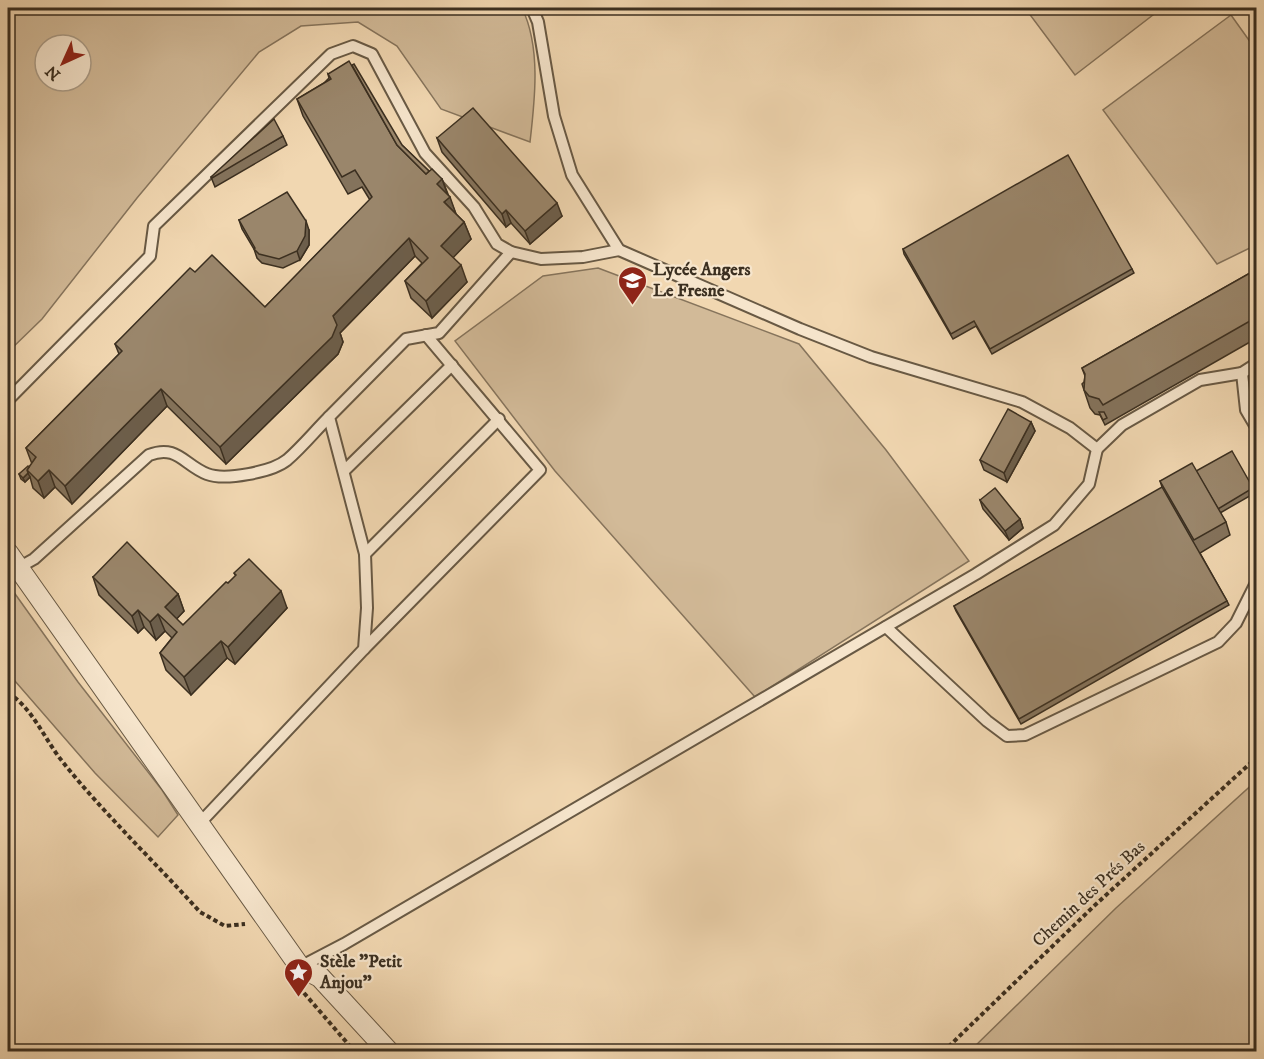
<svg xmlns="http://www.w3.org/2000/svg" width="1264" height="1059" viewBox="0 0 1264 1059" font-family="'IM FELL DW Pica',serif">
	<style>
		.green { fill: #d2ba98; stroke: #86745c; stroke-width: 1.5; fill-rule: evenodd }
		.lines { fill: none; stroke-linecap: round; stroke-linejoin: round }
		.lane-casing { stroke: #685944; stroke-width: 14 }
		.street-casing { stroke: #685944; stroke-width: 22 }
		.path { stroke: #3b2f20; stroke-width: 4; stroke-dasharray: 4.5 3; stroke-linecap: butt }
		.lane { stroke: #f6e5cc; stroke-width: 10 }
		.street { stroke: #f6e5cc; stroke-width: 20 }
		.wall { fill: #84735c; stroke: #3b2f20; stroke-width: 1.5 }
		.shaded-wall { fill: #6c5e4b; stroke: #3b2f20; stroke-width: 1.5 }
		.building { fill: #9a866b; stroke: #3b2f20; stroke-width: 1.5 }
		.labels { text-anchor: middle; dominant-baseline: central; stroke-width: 4.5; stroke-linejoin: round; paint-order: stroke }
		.poi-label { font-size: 18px; font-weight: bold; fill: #3b2f20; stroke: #f6e5cc; text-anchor: start }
		.street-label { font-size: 18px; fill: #3b2f20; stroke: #f6e5cc }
	</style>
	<rect width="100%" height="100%" fill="#f1d7b1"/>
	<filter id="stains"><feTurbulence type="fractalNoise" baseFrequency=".00333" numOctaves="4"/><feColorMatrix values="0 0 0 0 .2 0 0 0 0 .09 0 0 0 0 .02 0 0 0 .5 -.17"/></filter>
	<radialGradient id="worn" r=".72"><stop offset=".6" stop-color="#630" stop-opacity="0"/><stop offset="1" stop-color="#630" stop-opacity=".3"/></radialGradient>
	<g class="green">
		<path d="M8,8H522C541,47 535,99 530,142L441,109L397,46L358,22L301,26L259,52L137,198L42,319L8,352ZM45,45H81V81H45Z"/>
		<polygon points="1025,8 1162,8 1075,75"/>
		<polygon points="1231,15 1256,50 1256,245 1217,264 1103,110"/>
		<polygon points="598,268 799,344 886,450 969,561 755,697 555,471 455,341 543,276"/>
		<polygon points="8,584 78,682 162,790 178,815 158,837 95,773 8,673"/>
		<polygon points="1256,781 1256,1051 970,1051 1116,908"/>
	</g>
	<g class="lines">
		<defs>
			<g id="lane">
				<polyline points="1242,373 1246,410 1256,427"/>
				<polyline points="8,400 150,256 154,226 331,54 353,46 372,54 425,153 474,207 497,244 511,252 541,259 583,257 619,250"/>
				<polyline points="1097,449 1122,425 1200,380 1242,373 1256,364"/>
				<polyline points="344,471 452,365"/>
				<polyline points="365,554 499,419"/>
				<path d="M18,568L34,559L149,455C177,444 184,465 207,474C225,481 272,472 287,460C302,447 315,431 329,417"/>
				<polyline points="886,627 987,721 1007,736 1025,735 1218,642 1236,623 1256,583"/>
				<polyline points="364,649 540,470 426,335"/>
				<polyline points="199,824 364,649 367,608 365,554 329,417 406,339 439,333 511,252"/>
				<polyline points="300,967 344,944 976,574 1054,525 1089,484 1097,449 1070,428 1022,402 871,357 800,329 619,250 572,175 554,116 538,22 532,8"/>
			</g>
			<polyline id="street" points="8,553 300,967 320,977 389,1052"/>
		</defs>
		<use href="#lane" class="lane-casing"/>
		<use href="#street" class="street-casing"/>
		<g class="path">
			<path d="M8,693C32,707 45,740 62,761C104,814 155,862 200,912L225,926L245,924"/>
			<polyline points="304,993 355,1052"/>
			<polyline points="943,1052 1094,906 1256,758"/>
		</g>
		<use href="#lane" class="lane"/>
		<use href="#street" class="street"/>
	</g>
	<g class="wall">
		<polygon points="328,74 429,171 442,179 456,214 464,222 471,239 453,257 467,282 432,318 411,298 405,281 422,263 415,256 340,333 343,342 338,354 226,464 167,406 72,504 55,487 44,498 33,488 30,477 25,482 21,479 19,474 29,467 32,464 26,448 119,354 115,344 195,272 265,307 370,200 362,187 348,194 303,116 297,99 324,83 329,78"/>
		<polygon points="283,136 287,145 215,187 211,177"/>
		<polygon points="437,138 562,216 530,244 511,223 506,227 442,152"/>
		<polygon points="239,220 309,230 309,245 300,260 283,268 262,263 257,258 254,249 242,229"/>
		<polygon points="903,249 1132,269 1134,273 992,354 976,326 953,339 904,254"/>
		<polygon points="1257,269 1257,338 1105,425 1100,415 1095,414 1090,408 1082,384 1084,382 1085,376 1082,368"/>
		<polygon points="1031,422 1035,431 1007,482 984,470 980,460"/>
		<polygon points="1196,471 1253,488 1255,493 1220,513 1226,522 1230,535 1200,553 1227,601 1229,605 1021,724 956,611 954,606 1163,490 1160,481"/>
		<polygon points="980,500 1020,519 1023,528 1009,540 983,509"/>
		<polygon points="234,573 287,608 235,664 227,658 191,695 166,670 160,653 172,638 165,631 156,640 144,627 138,633 99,595 93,577 178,594 184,611 176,619 183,625 228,583 236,576"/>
	</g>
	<g class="shaded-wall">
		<polygon points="442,179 448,196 429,182"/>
		<polygon points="450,197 456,214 444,202"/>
		<polygon points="557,203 562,216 530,244 525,231"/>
		<polygon points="506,210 511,223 506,227 502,214"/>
		<polygon points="306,221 309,230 309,245 300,260 297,251"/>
		<polygon points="464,222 471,239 448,263 441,246"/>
		<polygon points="409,238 415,256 340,333 343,342 338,354 226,464 220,447 333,316"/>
		<polygon points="461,265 467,282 432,318 426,301"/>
		<polygon points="161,389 167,406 72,504 65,486"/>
		<polygon points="1031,422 1035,431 1007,482 1004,473"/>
		<polygon points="49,470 55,487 44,498 38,481"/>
		<polygon points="28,473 30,477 25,482 23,478"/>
		<polygon points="1020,519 1023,528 1009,540 1005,531"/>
		<polygon points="281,591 287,608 235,664 228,647"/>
		<polygon points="178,594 184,611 171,625 165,607"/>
		<polygon points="138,610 144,627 138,633 132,616"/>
		<polygon points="158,614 165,631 156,640 150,622"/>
		<polygon points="221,641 227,658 191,695 184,677"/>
	</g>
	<g class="building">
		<polygon points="349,61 397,145 426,174 432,169 442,179 437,184 450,197 444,202 464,222 441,246 461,265 426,301 405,281 428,258 409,238 333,316 337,325 332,337 220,447 161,389 65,486 49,470 38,481 27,470 36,457 26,448 122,351 115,344 190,268 195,272 212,255 265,307 372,197 355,170 342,177 297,99 331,79 328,74"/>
		<polygon points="354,64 402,145 429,171 426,174 397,145 352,65"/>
		<polygon points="473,108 557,203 525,231 506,210 502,214 437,138"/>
		<polygon points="274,119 283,136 212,178 211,177"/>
		<polygon points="1068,155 1132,269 990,349 974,321 951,334 903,249"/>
		<polygon points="287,192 306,221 305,236 297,251 279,259 259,254 254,249 255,248 239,220"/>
		<polygon points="1257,269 1257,317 1103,405 1099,399 1089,396 1084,390 1085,374 1082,368"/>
		<polygon points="1008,409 1031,422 1004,473 980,460"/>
		<polygon points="1099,412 1104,412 1107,418 1103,420"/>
		<polygon points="1232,451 1253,488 1218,509 1196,471"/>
		<polygon points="1192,463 1226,522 1194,540 1160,481"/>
		<polygon points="28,466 29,467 27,470 28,473 23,478 19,474"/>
		<polygon points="1162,487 1227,601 1019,719 954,606"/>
		<polygon points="995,488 1020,519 1005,531 980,500"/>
		<polygon points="127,542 178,594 165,607 183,625 226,582 228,583 236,575 234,573 249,559 281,591 228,647 221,641 184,677 160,653 177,632 158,614 150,622 138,610 132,616 93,577"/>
	</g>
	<defs>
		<symbol id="school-pin" viewBox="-11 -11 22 30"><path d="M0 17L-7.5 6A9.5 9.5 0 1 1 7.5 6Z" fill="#8f2418" stroke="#f6e5cc"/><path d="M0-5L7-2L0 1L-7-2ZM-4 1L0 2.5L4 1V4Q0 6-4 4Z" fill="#fff"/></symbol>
		<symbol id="sight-pin" viewBox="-11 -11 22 30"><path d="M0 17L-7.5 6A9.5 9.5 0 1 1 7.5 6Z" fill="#8f2418" stroke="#f6e5cc"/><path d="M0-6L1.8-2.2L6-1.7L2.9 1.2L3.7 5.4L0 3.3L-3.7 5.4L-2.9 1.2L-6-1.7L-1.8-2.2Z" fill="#fff"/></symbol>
	</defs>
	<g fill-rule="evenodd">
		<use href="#school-pin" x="616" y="264" width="33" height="45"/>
		<use href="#sight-pin" x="282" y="956" width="33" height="45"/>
	</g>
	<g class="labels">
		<g class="poi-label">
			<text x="653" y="270">Lycée Angers<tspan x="653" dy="21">Le Fresne</tspan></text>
			<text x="320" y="962">Stèle "Petit<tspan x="320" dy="21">Anjou"</tspan></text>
		</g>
		<g class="street-label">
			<text transform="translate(1089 894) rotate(-43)">Chemin des Prés Bas</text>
		</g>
	</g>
	<rect width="1264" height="1059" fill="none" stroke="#f1d7b1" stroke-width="30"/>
	<rect x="9" y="9" width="1246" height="1041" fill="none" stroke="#3b2f20" stroke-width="3"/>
	<rect x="15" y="15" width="1234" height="1029" fill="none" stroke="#3b2f20" stroke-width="1.5"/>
	<g transform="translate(63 63) rotate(225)"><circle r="28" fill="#f6e5cc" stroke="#ab9c87" stroke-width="1.5"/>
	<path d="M0-4.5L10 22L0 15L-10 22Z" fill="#8f2418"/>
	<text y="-9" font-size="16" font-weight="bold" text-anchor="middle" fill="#3b2f20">N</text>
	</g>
	<rect width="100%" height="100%" filter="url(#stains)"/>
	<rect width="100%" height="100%" fill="url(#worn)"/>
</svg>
